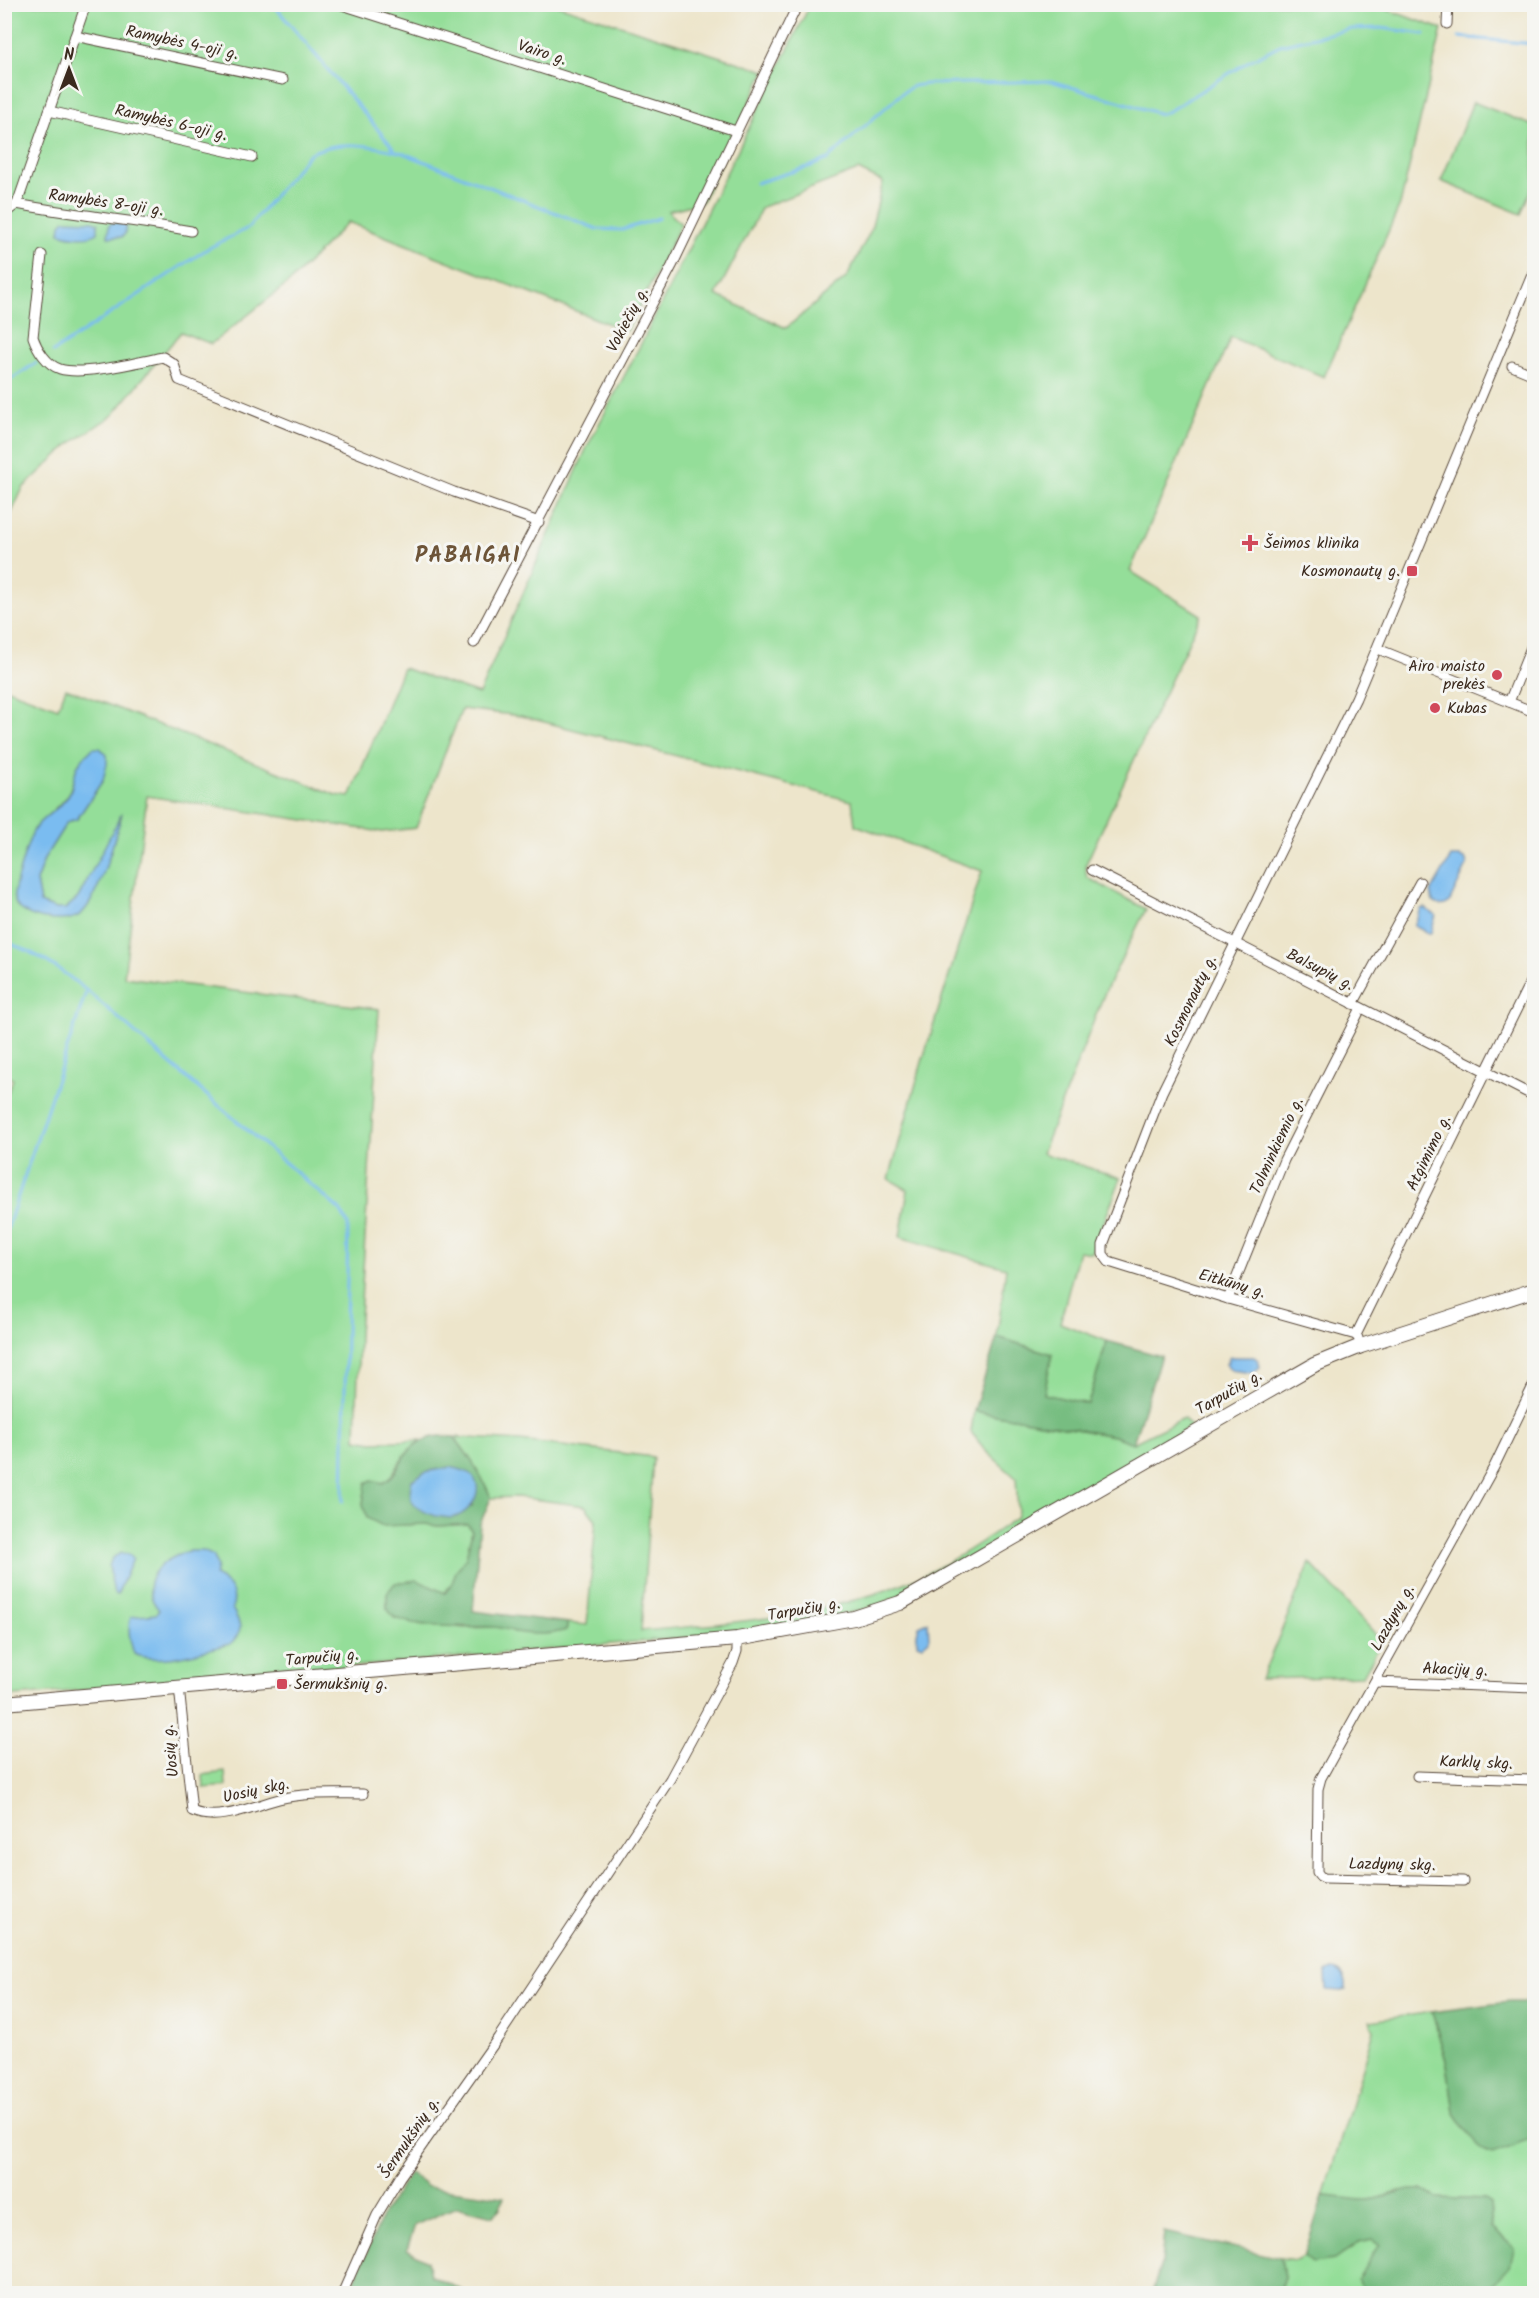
<svg xmlns="http://www.w3.org/2000/svg" width="1539" height="2298" viewBox="0 0 1539 2298" font-family="Kalam,sans-serif">
	<style>
		.green { fill: #94de99; stroke: #68845c; stroke-width: 1.5; fill-rule: evenodd }
		.forest { fill: #77bd81; stroke: #597450; stroke-width: 1.5; fill-rule: evenodd }
		.water { fill: #7abcf0; stroke: #5a7387; stroke-width: 1.5 }
		.lines { fill: none; stroke-linecap: round; stroke-linejoin: round }
		.stream { stroke: #7abcf0; stroke-width: 3 }
		.minor-casing { stroke: #564638; stroke-width: 11 }
		.secondary-casing { stroke: #564638; stroke-width: 16 }
		.minor { stroke: #fff; stroke-width: 9 }
		.secondary { stroke: #fff; stroke-width: 14 }
		.poi-dot { fill: #d1495b; stroke: #f6f6f2; stroke-width: 2 }
		.labels { text-anchor: middle; dominant-baseline: central; stroke-width: 6; stroke-linejoin: round; paint-order: stroke }
		.street-label { font-size: 16px; fill: #3b2a1e; stroke: #f6f6f2 }
		.poi-label { font-size: 16px; fill: #3b2a1e; stroke: #f6f6f2; text-anchor: start }
		.district-label { font-size: 22px; font-weight: bold; letter-spacing: 1.5px; fill: #6d5438; stroke: #f6f6f2 }
	</style>
	<rect width="100%" height="100%" fill="#f6f6f2"/>
	<filter id="ink" filterUnits="userSpaceOnUse"><feTurbulence type="fractalNoise" baseFrequency=".0167" numOctaves="2"/><feDisplacementMap in="SourceGraphic" scale="12" xChannelSelector="R" yChannelSelector="G"/><feConvolveMatrix kernelMatrix="1 2 1 2 8 2 1 2 1" color-interpolation-filters="sRGB"/></filter>
	<filter id="wash" filterUnits="userSpaceOnUse"><feTurbulence type="fractalNoise" baseFrequency=".008" numOctaves="4" result="noise"/><feDisplacementMap in="SourceGraphic" scale="24" xChannelSelector="R" yChannelSelector="G"/><feGaussianBlur stdDeviation="1.35" result="paint"/><feColorMatrix in="noise" values="0 0 0 0 0 0 0 0 0 0 0 0 0 0 0 0 0 1.4 0 .05"/><feComposite in="paint" operator="in"/></filter>
	<g filter="url(#wash)">
		<rect width="100%" height="100%" fill="#ede5cb"/>
		<g class="green">
			<path d="M1371,4L1442,29L1400,205L1324,377L1231,337L1130,571L1201,615L1086,864V874L1088,878L1146,909L1105,992L1042,1153L1121,1178L1092,1253L1079,1251L1060,1323L1107,1341L1088,1404L1043,1394L1052,1354L997,1337L1006,1268L900,1237L908,1190L889,1179L922,1062L982,871L855,825L852,801L521,716L462,709L416,828L382,832L147,796L124,977L379,1009L359,1335L356,1439L373,1442L420,1440L406,1453L390,1478L383,1483L372,1480L367,1483L363,1504L404,1525L425,1524L438,1526L468,1524L472,1531L466,1558L456,1571L452,1584L444,1593H387V1608L394,1618L420,1623L464,1628L494,1627L508,1628L514,1632L549,1633L566,1630L568,1623L587,1625L596,1520L585,1506L517,1497L491,1498C482,1475 470,1457 454,1437L520,1441L653,1457L641,1631C734,1623 827,1617 914,1579C950,1564 984,1540 1016,1518L1018,1511L1016,1478L986,1451L971,1432L974,1411L1114,1436L1133,1443L1184,1418L1191,1427L1163,1443L1161,1447L912,1590L879,1605L835,1617L737,1633L5,1697L4,1102L13,1079L5,1075V688L58,708L66,688L336,795L350,797L403,668L479,694L587,447L643,340L810,5ZM858,170L883,182L871,230L847,277L786,328L716,295L762,207ZM79,763L103,780L77,819L67,822L45,857L36,881L40,903L56,909H65L78,898L121,817L108,860L69,920L16,905L14,896L21,866L35,828L68,796Z"/>
			<polygon points="5,5 557,5 765,71 702,202 668,211 681,224 627,331 348,222 291,281 211,344 181,332 113,415 67,446 23,488 5,527"/>
			<polygon points="1473,102 1534,126 1534,181 1521,214 1441,181"/>
			<polygon points="1310,1563 1382,1641 1363,1676 1261,1679"/>
			<polygon points="225,1772 226,1786 204,1788 203,1775"/>
			<polygon points="1432,2012 1447,2064 1454,2112 1528,2141 1534,2135 1534,2293 1478,2293 1492,2285 1514,2248 1492,2228 1490,2204 1484,2200 1437,2198 1422,2190 1395,2192 1378,2199 1366,2201 1323,2196 1367,2055 1374,2030 1370,2021"/>
			<polygon points="1372,2239 1379,2244 1359,2279 1365,2293 1278,2294 1284,2277 1281,2258 1295,2260 1304,2256 1313,2263 1351,2249 1359,2242"/>
		</g>
		<g class="forest">
			<polygon points="997,1337 1052,1354 1044,1394 1088,1404 1107,1341 1161,1356 1133,1443 1114,1436 974,1411"/>
			<path d="M439,1436L454,1437C470,1457 482,1475 491,1498L480,1524L473,1611L568,1623L566,1630C552,1635 531,1635 516,1632C508,1630 502,1627 493,1627C467,1626 420,1629 396,1618C392,1616 389,1611 387,1608V1593L395,1583L417,1580L445,1593L452,1584L456,1571L466,1558L472,1531L467,1524L438,1526L425,1524L383,1526L367,1518L363,1504L366,1483L372,1480L383,1483C407,1468 399,1442 439,1436ZM451,1467L473,1505L455,1517L412,1480L425,1472Z"/>
			<polygon points="1510,2002 1534,2002 1534,2135 1528,2141 1492,2154 1479,2148 1454,2112 1447,2064 1432,2012"/>
			<polygon points="410,2173 428,2187 504,2197 500,2208 493,2216 456,2207 415,2225 407,2249 427,2261 430,2275 468,2293 349,2294 384,2212"/>
			<path d="M1410,2190H1422L1437,2198L1484,2200L1490,2204L1492,2228L1514,2248L1510,2267L1492,2285L1478,2293H1365L1358,2279L1379,2244L1372,2239L1359,2242L1334,2260L1312,2263L1304,2256L1323,2196C1338,2196 1353,2201 1367,2200C1380,2200 1395,2192 1410,2190Z"/>
			<polygon points="1164,2232 1281,2258 1284,2277 1278,2293 1152,2293 1161,2264"/>
		</g>
		<g class="water">
			<path d="M65,220L93,221L98,223V233C89,239 70,237 60,233L61,224Z"/>
			<polygon points="112,223 126,224 125,234 122,237 108,237 109,225"/>
			<path d="M93,748H100L107,755V764L103,780L77,819L67,822L45,857L36,881L40,903L56,909H65L78,898L122,813C115,837 100,897 81,914C67,926 17,920 14,898C13,888 29,837 35,828C43,816 60,809 68,796C74,786 73,771 80,762C83,757 89,753 93,748Z"/>
			<path d="M1451,857H1460L1466,860L1467,865L1449,903C1443,907 1439,906 1433,902L1431,892Z"/>
			<polygon points="1424,908 1436,915 1431,933 1428,933 1414,926 1421,909"/>
			<polygon points="1230,1357 1254,1357 1258,1360 1260,1367 1252,1373 1231,1370 1226,1364"/>
			<path d="M451,1467C456,1469 464,1470 469,1473C487,1487 472,1512 455,1517C449,1519 442,1517 436,1516C415,1509 406,1504 412,1480L425,1472Z"/>
			<path d="M189,1551H203L214,1556L217,1567L215,1576C228,1583 238,1592 232,1608C240,1624 246,1629 230,1644C200,1651 163,1666 134,1654C130,1641 127,1630 131,1617L156,1614L159,1610C135,1580 161,1560 189,1551Z"/>
			<polygon points="121,1553 129,1554 133,1559 117,1595 114,1594 109,1566 112,1558"/>
			<polygon points="928,1622 929,1640 922,1646 917,1644 917,1633 919,1626"/>
			<path d="M1332,1969C1342,1969 1347,1979 1346,1989L1342,1991L1327,1990L1326,1972Z"/>
		</g>
		<g class="lines">
			<g class="stream">
				<polyline points="273,4 395,150"/>
				<polyline points="1459,37 1534,44"/>
				<polyline points="756,183 811,166 828,159 902,93 913,86 926,84 1051,81 1161,114 1169,111 1249,61 1280,45 1350,29 1381,28 1424,34"/>
				<path d="M53,352L207,249L248,228L309,154C338,139 372,145 403,153L597,229L622,230L659,218"/>
				<polyline points="4,384 36,363"/>
				<path d="M4,942C58,957 110,1012 152,1048C215,1102 277,1156 340,1210L348,1224L343,1501"/>
				<polyline points="4,1238 86,992"/>
			</g>
		</g>
	</g>
	<g filter="url(#ink)">
		<g class="lines">
			<defs>
				<g id="minor">
					<polyline points="339,4 736,131"/>
					<polyline points="1447,24 1448,4"/>
					<polyline points="75,36 283,80"/>
					<polyline points="49,111 252,157"/>
					<path d="M17,204C74,215 133,220 191,231"/>
					<polyline points="4,214 17,204 86,4"/>
					<path d="M42,255L33,337C37,349 47,365 60,369C83,376 138,362 163,357L174,364L179,380L454,492L539,522"/>
					<polyline points="1512,366 1534,375"/>
					<polyline points="474,643 672,266 798,4"/>
					<polyline points="1378,649 1534,712"/>
					<polyline points="1509,702 1534,640"/>
					<polyline points="1092,870 1534,1096"/>
					<polyline points="1353,1004 1420,882"/>
					<polyline points="1228,1299 1284,1160 1361,1008"/>
					<polyline points="1356,1335 1228,1299 1109,1262 1103,1254 1103,1245 1162,1092 1356,698 1534,270"/>
					<polyline points="1358,1338 1356,1335 1534,974"/>
					<polyline points="1375,1682 1534,1688"/>
					<path d="M179,1687L192,1811C219,1823 252,1806 279,1799C305,1792 336,1794 363,1794"/>
					<polyline points="1417,1776 1534,1780"/>
					<polyline points="1463,1881 1324,1878 1320,1876 1317,1872 1318,1789 1321,1778 1494,1467 1534,1384"/>
					<polyline points="342,2294 377,2215 400,2177 498,2038 670,1779 733,1663 737,1651 737,1639"/>
				</g>
				<polyline id="secondary" points="4,1703 737,1639 854,1618 900,1603 1314,1365 1361,1346 1534,1290"/>
			</defs>
			<use href="#minor" class="minor-casing"/>
			<use href="#secondary" class="secondary-casing"/>
			<use href="#minor" class="minor"/>
			<use href="#secondary" class="secondary"/>
		</g>
	</g>
	<g class="poi-dot">
		<path d="M1247 534h6v6h6v6h-6v6h-6v-6h-6v-6h6z"/>
		<rect x="1406" y="565" width="12" height="12" rx="3"/>
		<circle cx="1497" cy="675" r="6"/>
		<circle cx="1435" cy="708" r="6"/>
		<rect x="276" y="1678" width="12" height="12" rx="3"/>
	</g>
	<g class="labels">
		<g class="street-label">
			<text transform="translate(182 43) rotate(12)">Ramybės 4-oji g.</text>
			<text transform="translate(542 53) rotate(18)">Vairo g.</text>
			<text transform="translate(171 123) rotate(13)">Ramybės 6-oji g.</text>
			<text transform="translate(106 203) rotate(8)">Ramybės 8-oji g.</text>
			<text transform="translate(628 320) rotate(-62)">Vokiečių g.</text>
			<text transform="translate(1320 970) rotate(27)">Balsupių g.</text>
			<text transform="translate(1191 1001) rotate(-64)">Kosmonautų g.</text>
			<text transform="translate(1277 1146) rotate(-65)">Tolminkiemio g.</text>
			<text transform="translate(1429 1153) rotate(-64)">Atgimimo g.</text>
			<text transform="translate(1232 1284) rotate(16)">Eitkūnų g.</text>
			<text transform="translate(1229 1393) rotate(-30)">Tarpučių g.</text>
			<text transform="translate(804 1610) rotate(-10)">Tarpučių g.</text>
			<text transform="translate(1393 1618) rotate(-61)">Lazdynų g.</text>
			<text transform="translate(322 1658) rotate(-5)">Tarpučių g.</text>
			<text transform="translate(1455 1670) rotate(2)">Akacijų g.</text>
			<text transform="translate(171 1751) rotate(-96)">Uosių g.</text>
			<text transform="translate(1476 1763) rotate(2)">Karklų skg.</text>
			<text transform="translate(256 1791) rotate(-12)">Uosių skg.</text>
			<text transform="translate(1392 1865) rotate(1)">Lazdynų skg.</text>
			<text transform="translate(410 2138) rotate(-56)">Šermukšnių g.</text>
		</g>
		<g class="poi-label">
			<text x="1264" y="543">Šeimos klinika</text>
			<text x="1400" y="571" text-anchor="end">Kosmonautų g.</text>
			<text x="1485" y="666" text-anchor="end">Airo maisto<tspan x="1485" dy="18">prekės</tspan></text>
			<text x="1447" y="708">Kubas</text>
			<text x="294" y="1684">Šermukšnių g.</text>
		</g>
		<g class="district-label">
			<text x="468" y="556">PABAIGAI</text>
		</g>
	</g>
	<rect width="1539" height="2298" fill="none" stroke="#f6f6f2" stroke-width="24"/>
	<g transform="translate(69 69)" stroke="#f6f6f2" stroke-width="4.5" paint-order="stroke">
	<path d="M0-4.5L10 22L0 15L-10 22Z" fill="#3b2a1e"/>
	<text y="-9" font-size="16" font-weight="bold" text-anchor="middle" fill="#3b2a1e">N</text>
	</g>
</svg>
